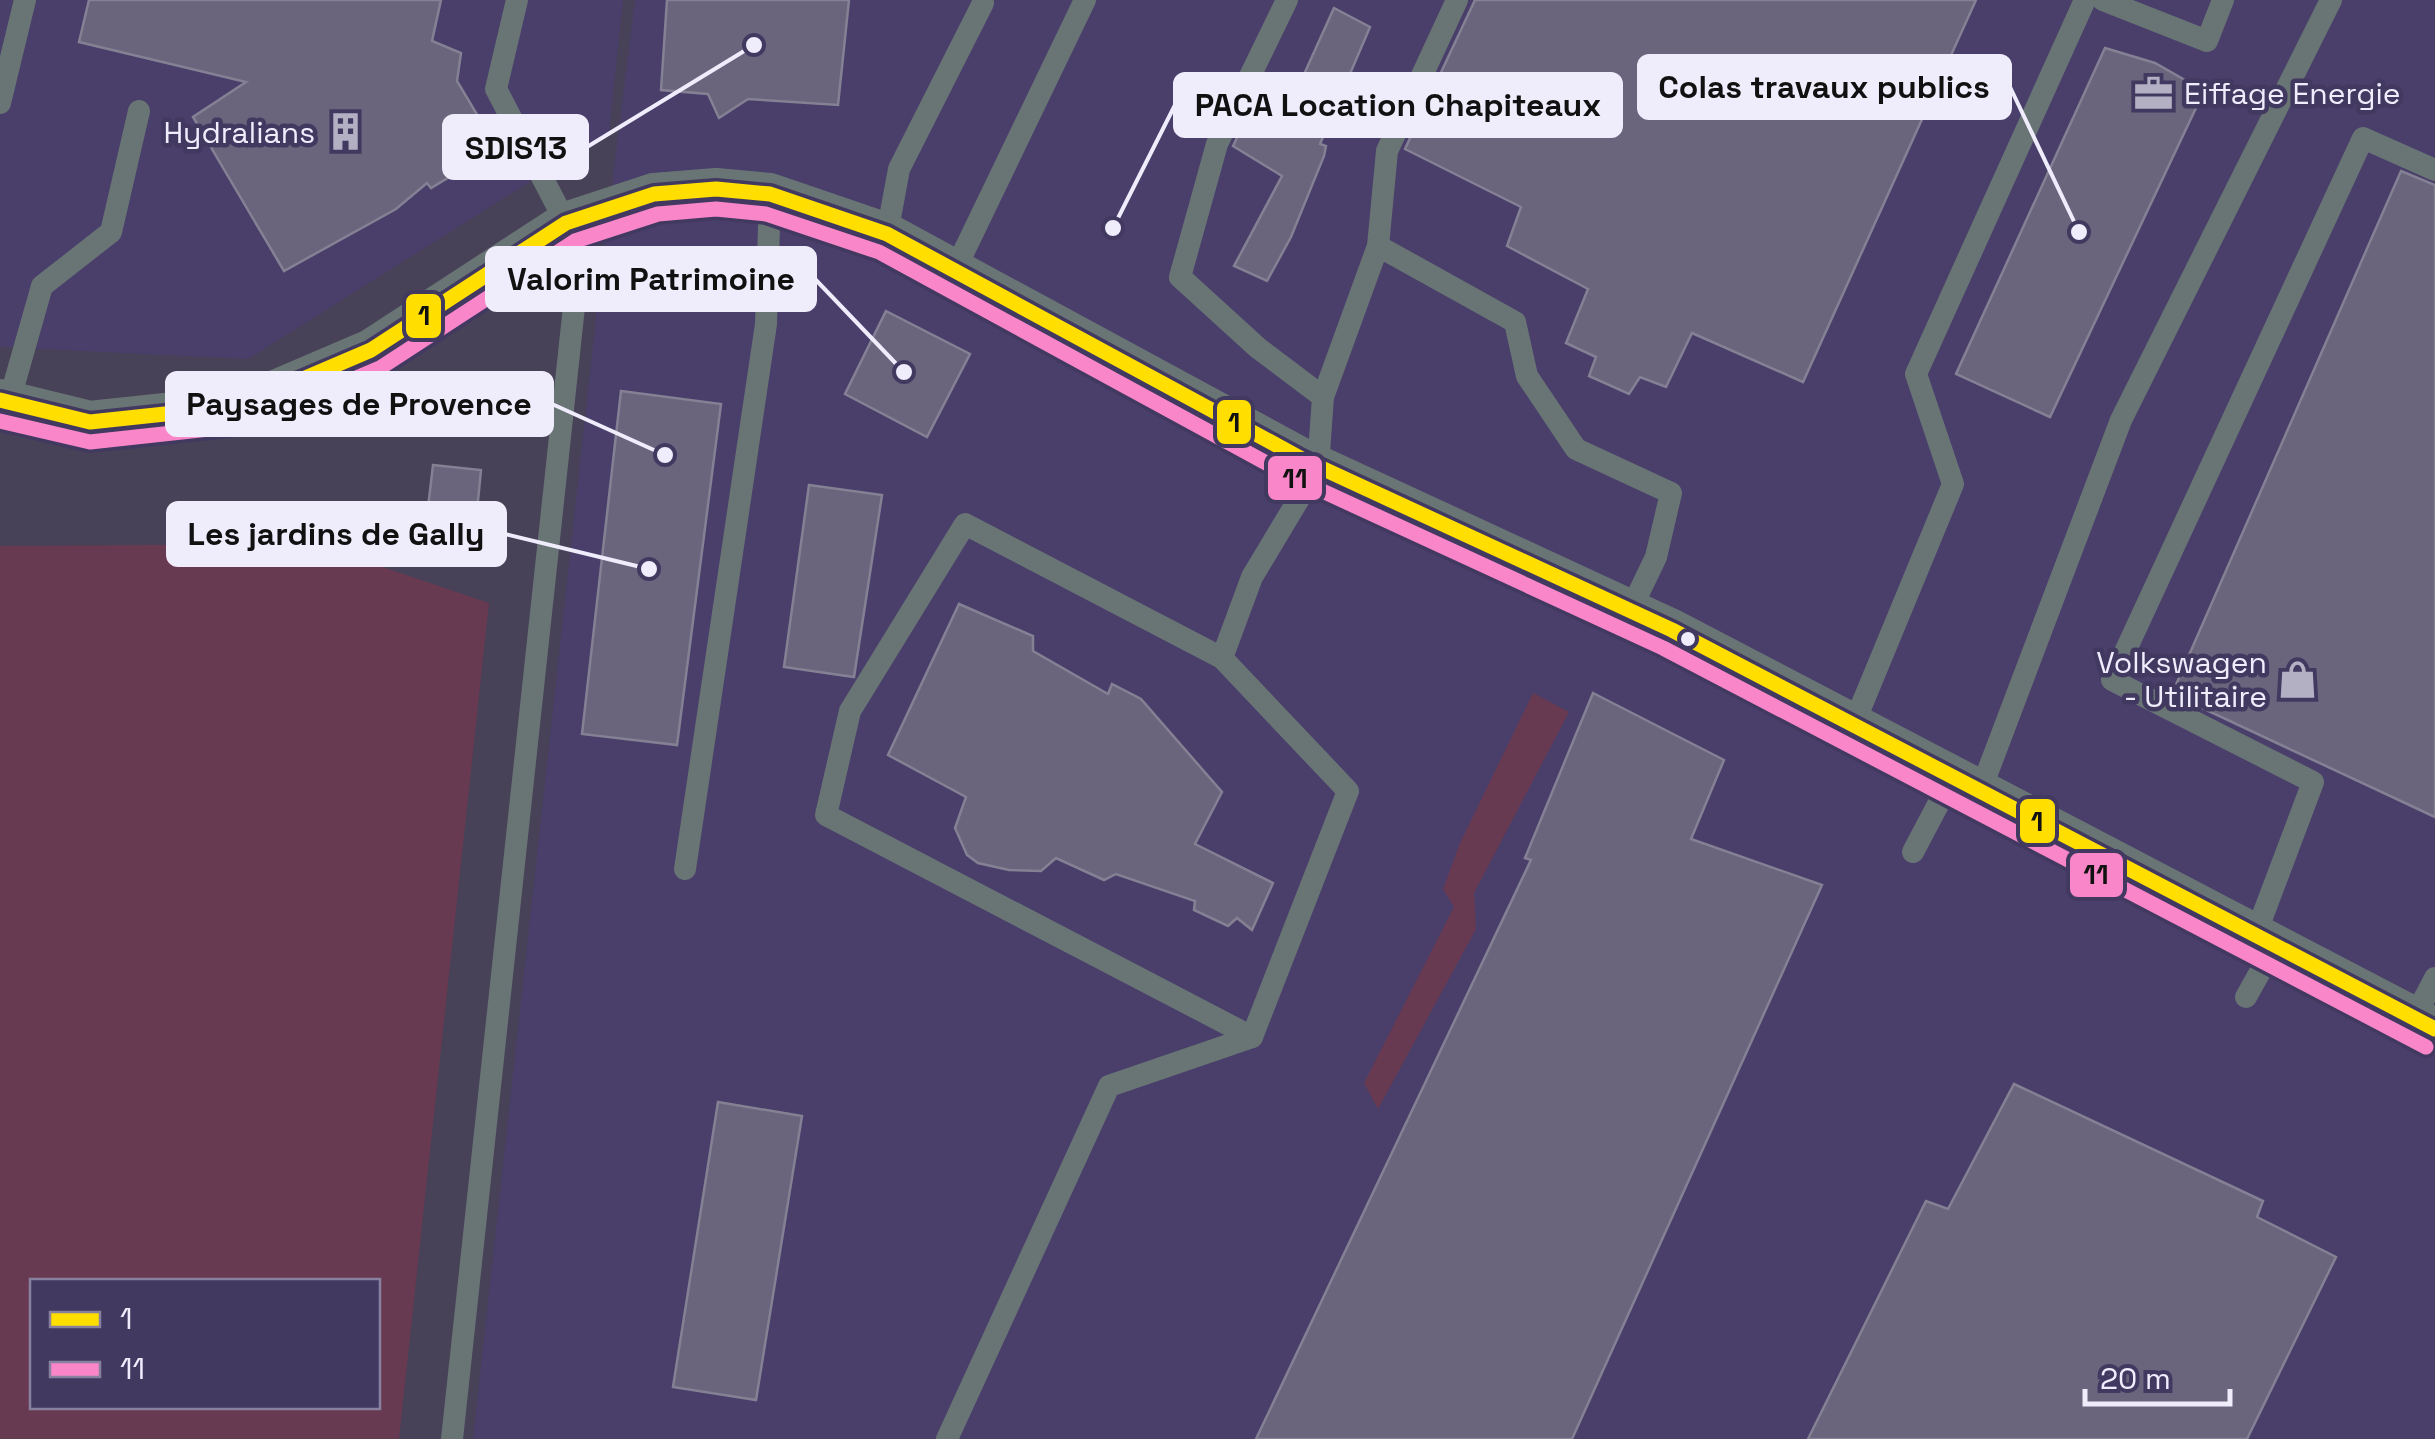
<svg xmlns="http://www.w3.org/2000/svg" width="2435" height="1439" viewBox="0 0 2435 1439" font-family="'Space Grotesk',sans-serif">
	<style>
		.built { fill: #493f6a }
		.green { fill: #683a51; fill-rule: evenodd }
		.building { fill: #6a647c; stroke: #858194; stroke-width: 2.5 }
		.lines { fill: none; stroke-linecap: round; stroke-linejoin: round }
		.lane { stroke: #697575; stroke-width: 22 }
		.street { stroke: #697575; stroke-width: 42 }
		.bus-1-casing { stroke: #423961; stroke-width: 22 }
		.bus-2-casing { stroke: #423961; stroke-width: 22 }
		.bus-1 { stroke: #ffde00; stroke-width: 15 }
		.bus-2 { stroke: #f986c8; stroke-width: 15 }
		.bus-dot { fill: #efecfc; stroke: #423961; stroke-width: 4 }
		.labels { text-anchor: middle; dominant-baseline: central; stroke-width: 9; stroke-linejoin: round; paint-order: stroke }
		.poi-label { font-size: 30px; fill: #efecfc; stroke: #423961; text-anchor: end }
		.leader { fill: none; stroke: #efecfc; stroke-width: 4 }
		.callout-dot { fill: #efecfc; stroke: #423961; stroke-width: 4 }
		.callout { fill: #efecfc; stroke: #efecfc; stroke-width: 4 }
		.callout-label { font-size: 32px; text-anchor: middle; font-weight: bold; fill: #111 }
		.line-badge { stroke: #423961; stroke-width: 4 }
		.pale-badge-label { font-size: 28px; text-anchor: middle; font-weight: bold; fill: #111 }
	</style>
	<rect width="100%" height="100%" fill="#474258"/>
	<g class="built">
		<polygon points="0,0 623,0 609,132 248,359 0,347"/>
		<polygon points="635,0 2435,0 2435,1439 473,1439 601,272"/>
	</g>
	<g class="green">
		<path d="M315,544L489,603L399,1439H0V546ZM32,1282H378V1406H32Z"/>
		<polygon points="1533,693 1569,712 1474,893 1476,929 1378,1109 1364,1083 1454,907 1443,889 1460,843"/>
	</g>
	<g class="building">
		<polygon points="89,0 441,0 432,41 461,53 457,81 497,148 431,188 427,183 396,209 284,271 193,117 246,82 79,42"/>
		<polygon points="667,0 849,0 838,105 748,99 719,118 708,94 661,90"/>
		<polygon points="1475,0 1976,0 1803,382 1692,333 1666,387 1640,377 1629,394 1589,376 1596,357 1566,343 1588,289 1507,246 1521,207 1405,149"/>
		<polygon points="1334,8 1370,27 1320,144 1326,146 1324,156 1291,237 1267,281 1234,266 1282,176 1233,146 1246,119 1277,134"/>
		<polygon points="2105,48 2155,63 2204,91 2050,417 1956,374"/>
		<polygon points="2401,171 2435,185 2435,817 2172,694"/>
		<polygon points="886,311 970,354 927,437 845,394"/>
		<polygon points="621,391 721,404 677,745 582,734"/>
		<polygon points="433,465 481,470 476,521 427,516"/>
		<polygon points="809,485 882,495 854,677 784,667"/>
		<polygon points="959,604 1033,636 1033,651 1108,694 1112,684 1141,699 1222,792 1195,844 1273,883 1252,930 1237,918 1228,926 1194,910 1195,901 1116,874 1104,880 1056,858 1041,871 1009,870 978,863 967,855 955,828 966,797 888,755"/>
		<polygon points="1593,693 1724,760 1691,839 1822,885 1572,1439 1256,1439 1531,860 1525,858"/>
		<polygon points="2014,1084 2263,1201 2257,1217 2336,1257 2247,1439 1808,1439 1926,1201 1948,1209"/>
		<polygon points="718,1102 802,1116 756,1400 673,1387"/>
	</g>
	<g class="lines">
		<g class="lane">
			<polyline points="2103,0 2207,41 2223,0"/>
			<polyline points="0,103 25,0"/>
			<polyline points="887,234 899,169 983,3"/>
			<polyline points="1378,246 1387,151 1457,0"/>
			<polyline points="953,274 1085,0"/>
			<polyline points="1323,397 1378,246 1515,322 1527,376 1576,449 1671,493 1656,557 1630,611"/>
			<polyline points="9,402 42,286 111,232 139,111"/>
			<polyline points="1222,658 965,524 850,711 826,815 1252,1037"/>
			<polyline points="1853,726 1953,484 1916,374 2085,0"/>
			<polyline points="1980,792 2121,420 2331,0"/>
			<polyline points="1913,852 1952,778"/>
			<polyline points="685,869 766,324 770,194"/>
			<polyline points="2255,936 2313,782 2112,680 2363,138 2435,170"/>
			<polyline points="2246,997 2274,947"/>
			<polyline points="2414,1018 2435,978"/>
			<polyline points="452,1439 577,279 566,223 496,89 517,0"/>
			<polyline points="947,1439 1109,1086 1252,1037 1348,791 1222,658 1252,577 1318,467 1323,397 1258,348 1180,277 1217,144 1287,0"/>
		</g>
		<polyline class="street" points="0,400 90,422 240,406 371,350 566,223 654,194 716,189 770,194 887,234 1302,459 1672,630 2435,1029"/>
		<defs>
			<polyline id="bus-1" points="0,400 90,422 240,406 371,350 566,223 654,194 716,189 770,194 887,234 1302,459 1672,630 2435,1029"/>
			<polyline id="bus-2" points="0,421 90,442 246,425 380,368 575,241 658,214 716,209 766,214 879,252 1292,477 1663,648 2426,1047"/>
		</defs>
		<use href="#bus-1" class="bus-1-casing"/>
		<use href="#bus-2" class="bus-2-casing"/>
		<use href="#bus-1" class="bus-1"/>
		<use href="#bus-2" class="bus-2"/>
	</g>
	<defs>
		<symbol id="office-bare" viewBox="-9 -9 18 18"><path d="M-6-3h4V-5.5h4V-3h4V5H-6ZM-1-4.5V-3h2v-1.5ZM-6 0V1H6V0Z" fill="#b4b0c3" stroke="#423961" stroke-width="2.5" paint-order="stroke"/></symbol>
		<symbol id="building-bare" viewBox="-9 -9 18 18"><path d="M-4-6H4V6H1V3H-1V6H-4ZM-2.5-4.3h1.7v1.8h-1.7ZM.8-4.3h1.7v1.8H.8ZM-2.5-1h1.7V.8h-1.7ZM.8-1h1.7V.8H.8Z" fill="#b4b0c3" stroke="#423961" stroke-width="2.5" paint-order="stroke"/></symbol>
		<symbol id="shop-bare" viewBox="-9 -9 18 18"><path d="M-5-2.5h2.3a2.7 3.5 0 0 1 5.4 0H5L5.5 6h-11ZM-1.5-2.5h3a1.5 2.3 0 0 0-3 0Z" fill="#b4b0c3" stroke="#423961" stroke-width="2.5" paint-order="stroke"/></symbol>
	</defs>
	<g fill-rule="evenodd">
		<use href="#office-bare" x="2126" y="66" width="55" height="55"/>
		<use href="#building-bare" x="318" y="104" width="55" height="55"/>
		<use href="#shop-bare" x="2270" y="652" width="55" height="55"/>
	</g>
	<circle class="bus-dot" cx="1688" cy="639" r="9"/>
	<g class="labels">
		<g class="poi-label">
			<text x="2184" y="93" text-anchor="start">Eiffage Energie</text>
			<text x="315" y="132">Hydralians</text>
			<text x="2267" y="662">Volkswagen<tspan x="2267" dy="34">- Utilitaire</tspan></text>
		</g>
	</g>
	<path class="leader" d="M2079 232L2010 87M1113 228L1175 105M754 45L587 147M904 372L815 279M665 455L552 404M649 569L505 534"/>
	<g class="callout-dot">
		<circle cx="2079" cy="232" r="10"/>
		<circle cx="1113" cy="228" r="10"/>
		<circle cx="754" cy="45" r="10"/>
		<circle cx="904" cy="372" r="10"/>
		<circle cx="665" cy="455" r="10"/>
		<circle cx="649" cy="569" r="10"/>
	</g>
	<g class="callout">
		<rect x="1639" y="56" width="371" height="62" rx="10"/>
		<rect x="1175" y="74" width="446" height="62" rx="10"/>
		<rect x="444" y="116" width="143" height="62" rx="10"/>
		<rect x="487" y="248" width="328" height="62" rx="10"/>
		<rect x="167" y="373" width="385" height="62" rx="10"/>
		<rect x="168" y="503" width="337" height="62" rx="10"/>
	</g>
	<g class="callout-label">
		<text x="1824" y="98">Colas travaux publics</text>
		<text x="1398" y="116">PACA Location Chapiteaux</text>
		<text x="516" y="159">SDIS13</text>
		<text x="651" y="290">Valorim Patrimoine</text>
		<text x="359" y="415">Paysages de Provence</text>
		<text x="336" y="545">Les jardins de Gally</text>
	</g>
	<g class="line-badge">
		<rect x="404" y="292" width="39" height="48" rx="10" fill="#ffde00"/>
		<rect x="1215" y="398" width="38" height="48" rx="10" fill="#ffde00"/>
		<rect x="1266" y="454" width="58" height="48" rx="10" fill="#f986c8"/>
		<rect x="2018" y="797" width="39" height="48" rx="10" fill="#ffde00"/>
		<rect x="2068" y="851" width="57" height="48" rx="10" fill="#f986c8"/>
	</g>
	<g class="pale-badge-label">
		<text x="424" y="325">1</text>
		<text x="1234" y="432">1</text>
		<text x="1295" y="488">11</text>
		<text x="2037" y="831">1</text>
		<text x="2096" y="884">11</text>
	</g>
	<rect x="30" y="1279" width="350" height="130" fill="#423961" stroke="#87819f" stroke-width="2.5"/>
	<rect x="50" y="1312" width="50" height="15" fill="#ffde00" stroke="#87819f" stroke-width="2.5"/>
	<text x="120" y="1329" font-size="30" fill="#efecfc">1</text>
	<rect x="50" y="1362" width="50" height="15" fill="#f986c8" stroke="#87819f" stroke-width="2.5"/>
	<text x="120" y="1379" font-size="30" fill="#efecfc">11</text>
	<path d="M2085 1389v15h145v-15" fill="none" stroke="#efecfc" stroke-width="5"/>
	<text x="2100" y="1389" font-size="30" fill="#efecfc" stroke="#423961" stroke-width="8" paint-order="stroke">20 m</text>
</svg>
